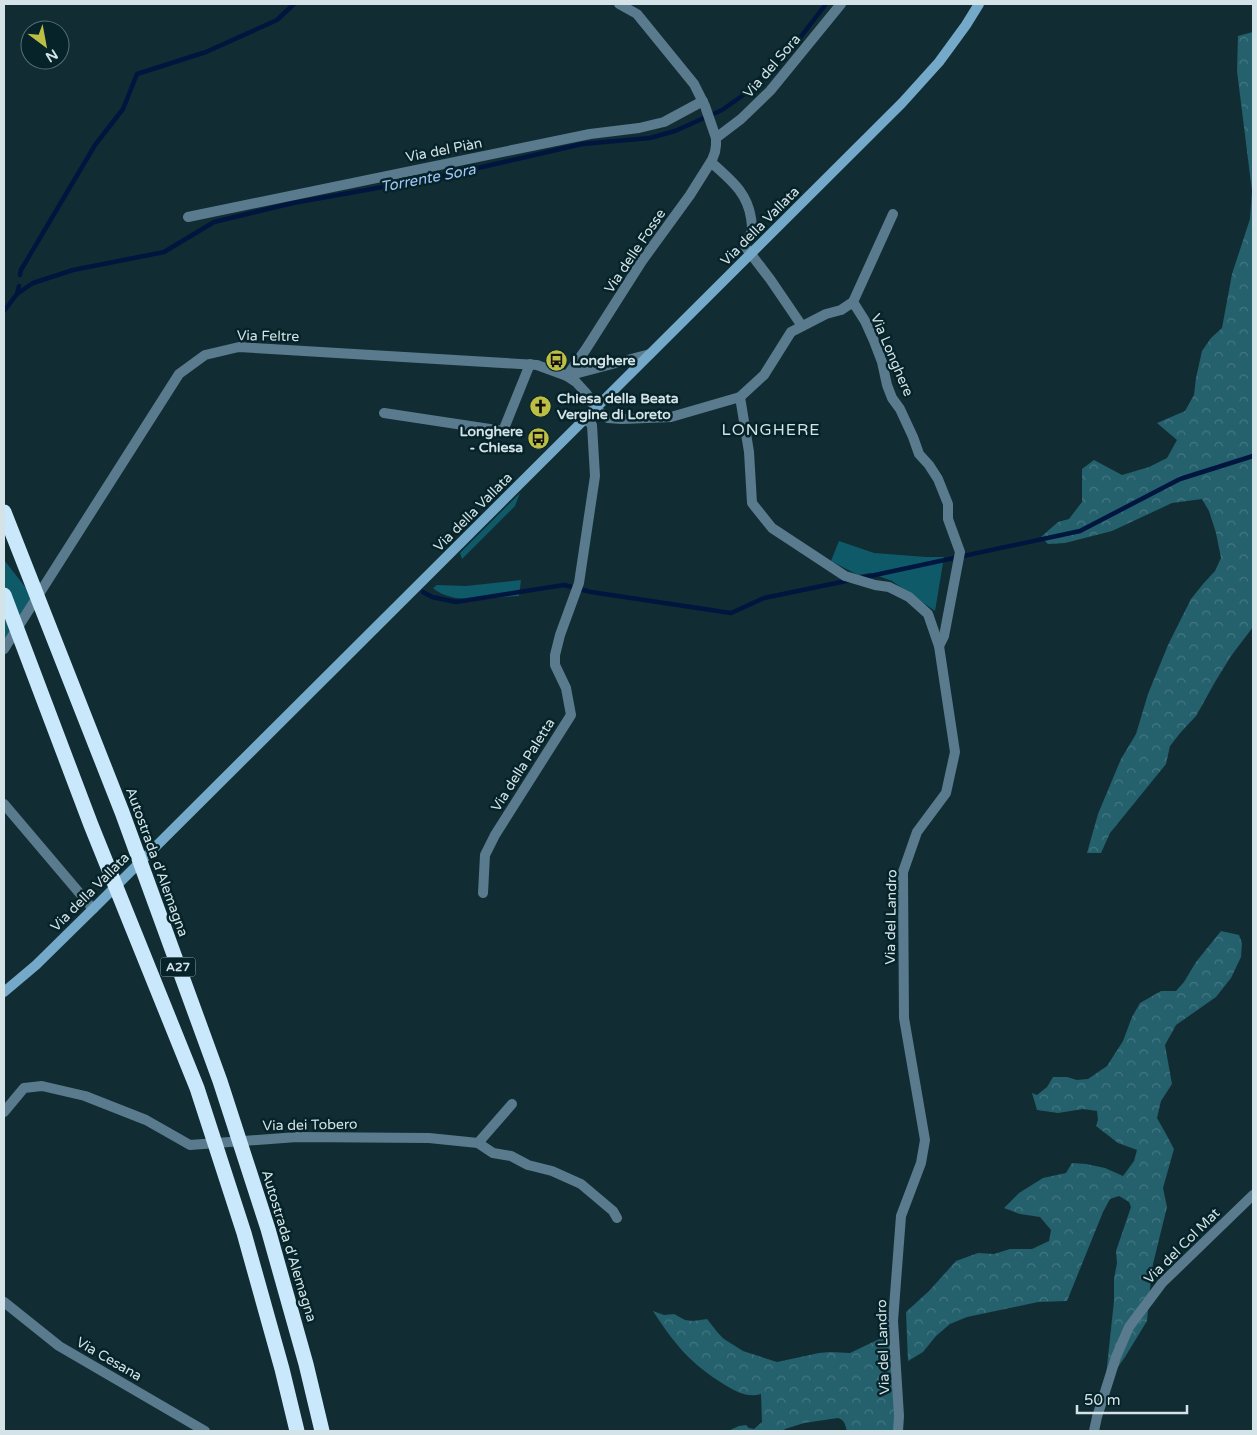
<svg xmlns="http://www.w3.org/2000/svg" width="1257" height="1435" viewBox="0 0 1257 1435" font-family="'Varela Round',sans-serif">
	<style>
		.grass { fill: #0e5a69 }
		.forest { fill: url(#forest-crowns) }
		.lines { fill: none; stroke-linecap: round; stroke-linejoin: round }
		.stream { stroke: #00163e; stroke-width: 4.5 }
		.street { stroke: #5a7b8e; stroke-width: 10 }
		.secondary { stroke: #75a9c9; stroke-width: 10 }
		.highway-bridge { stroke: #c9e8fb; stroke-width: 15 }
		.labels { text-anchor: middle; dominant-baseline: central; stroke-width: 5; stroke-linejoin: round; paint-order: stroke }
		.shield { fill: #062329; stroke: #96a9ae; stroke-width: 1 }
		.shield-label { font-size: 12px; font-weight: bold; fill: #d3e3e7 }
		.street-label { font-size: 14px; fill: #d3e3e7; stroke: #062329 }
		.poi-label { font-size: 14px; font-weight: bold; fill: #d3e3e7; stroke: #062329; text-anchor: start }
		.water-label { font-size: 15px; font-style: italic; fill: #a1c6f8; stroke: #062329 }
		.quarter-label { font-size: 16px; letter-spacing: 1px; fill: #d3e3e7; stroke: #062329 }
	</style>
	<defs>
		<pattern id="forest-crowns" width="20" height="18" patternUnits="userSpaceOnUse" patternTransform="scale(1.25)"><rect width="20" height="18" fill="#25606d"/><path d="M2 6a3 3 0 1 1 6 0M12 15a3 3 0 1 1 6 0" fill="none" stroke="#447782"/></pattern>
	</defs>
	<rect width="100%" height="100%" fill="#112d33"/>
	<g class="grass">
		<polygon points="520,493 515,506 462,559 460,553"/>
		<polygon points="839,541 874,553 926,557 944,557 935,611 892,581 870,573 858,575 831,561"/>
		<polygon points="4,560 33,597 4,643"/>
		<path d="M521,580L519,596C494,597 453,606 433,588L437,585L466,586Z"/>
	</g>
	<g class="forest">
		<polygon points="1253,32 1253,627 1231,656 1215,682 1196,716 1181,732 1170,746 1166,764 1110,833 1101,853 1087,853 1098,814 1121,759 1136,734 1148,694 1168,645 1191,599 1203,584 1215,571 1221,558 1216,533 1209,511 1202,499 1172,503 1112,531 1065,543 1048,544 1041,537 1058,522 1069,519 1082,502 1082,469 1094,460 1122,475 1149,467 1167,458 1177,440 1157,423 1185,411 1194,395 1196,378 1202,351 1211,338 1222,328 1232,274 1250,219 1252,191 1237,71 1238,36"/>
		<polygon points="1221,931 1239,935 1242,943 1241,957 1231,978 1216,997 1176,1025 1165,1045 1172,1084 1161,1101 1157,1118 1166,1134 1174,1149 1163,1188 1167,1207 1152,1268 1147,1321 1125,1357 1105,1385 1114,1301 1114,1279 1117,1263 1116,1251 1131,1207 1129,1202 1119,1196 1110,1199 1103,1212 1067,1301 1038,1302 967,1317 950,1324 936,1336 923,1352 908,1361 906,1312 929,1291 956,1261 978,1253 994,1254 1010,1249 1032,1249 1049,1241 1051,1230 1040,1217 1020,1214 1004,1208 1019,1193 1043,1178 1066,1173 1072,1163 1086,1164 1105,1168 1123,1176 1134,1161 1137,1150 1118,1143 1096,1126 1098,1120 1097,1111 1083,1109 1058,1113 1037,1110 1032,1093 1037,1095 1047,1087 1053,1077 1067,1077 1077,1080 1088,1079 1107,1066 1123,1041 1132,1017 1140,1003 1161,991 1176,991 1184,982 1196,962"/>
		<path d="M653,1311L664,1315L674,1314L685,1320L693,1321L707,1319L718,1333L724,1339L743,1351L777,1362L819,1353L830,1352L850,1353L894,1332L897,1431H847C845,1425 845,1420 838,1418L804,1423L785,1429L783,1431H728L739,1426L746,1425L749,1428L754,1429L762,1422L761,1394C748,1398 737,1392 725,1385C691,1364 675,1345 653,1311Z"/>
	</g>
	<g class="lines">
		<g class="stream">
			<polyline points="20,275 21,270 95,145 123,109 137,74 206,52 277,20 294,4"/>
			<polyline points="17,294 19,286"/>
			<polyline points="4,311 17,294 33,283 73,270 164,252 214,222 293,203 439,177 582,144 650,138 675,131 722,110 742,96 780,60 799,39 826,4"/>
			<polyline points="861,578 1080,531 1180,479 1253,456"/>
			<polyline points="423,592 432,597 456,602 564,585 591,592 731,613 764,598 851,580"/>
		</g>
		<g class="street">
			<polyline points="716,138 741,119 770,91 841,4"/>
			<path d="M711,162C729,179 747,191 751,218C753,231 753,233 744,243V245L770,279L802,326"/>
			<polyline points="188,217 590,134 639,128 664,122 703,101"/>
			<polyline points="853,302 893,214"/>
			<polyline points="567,376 586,349 642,261 690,195 712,160 715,152 716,145 716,138 705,106 694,84 637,14 619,4"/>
			<polyline points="567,376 650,354"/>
			<polyline points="740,397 749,452 752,503 772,528 845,576 875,585 889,587 909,597 928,614 939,646 955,752 946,793 917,832 903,872 904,1018 925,1140 921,1163 901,1216 893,1321 899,1416 898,1431"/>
			<polyline points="384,413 503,431 530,364"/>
			<polyline points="4,649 179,374 205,355 239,347 537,365 567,376 576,382 586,393 596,409 608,418 622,419 671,417 740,397 764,375 791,332 826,314 841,310 853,302 865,321 874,341 882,362 887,385 892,398 900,409 913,437 919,454 929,465 938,479 948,504 948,519 960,552 944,636 939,646"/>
			<polyline points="4,804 93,909"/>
			<polyline points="483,893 485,855 495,835 571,715 566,688 555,665 555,655 560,635 579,583 595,476 592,425 586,419"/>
			<polyline points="4,1112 24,1088 42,1086 85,1096 146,1120 190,1145 297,1137 429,1138 478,1143 493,1153 511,1156 528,1165 552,1171 581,1184 613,1211 617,1218"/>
			<polyline points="478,1143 512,1104"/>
			<polyline points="4,1302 59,1346 205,1431"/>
			<polyline points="1094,1431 1097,1417 1116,1357 1129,1327 1162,1283 1253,1195"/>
		</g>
		<polyline class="secondary" points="4,992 36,965 93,909 902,103 939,62 966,25 979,4"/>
		<g class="highway-bridge">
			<polyline points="4,512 122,812 220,1081 268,1229 306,1364 322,1431"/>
			<polyline points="4,595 91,825 197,1088 244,1233 282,1369 297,1431"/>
		</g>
	</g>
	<defs>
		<symbol id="bus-disc" viewBox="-11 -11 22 22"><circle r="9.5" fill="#bcbf44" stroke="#062329"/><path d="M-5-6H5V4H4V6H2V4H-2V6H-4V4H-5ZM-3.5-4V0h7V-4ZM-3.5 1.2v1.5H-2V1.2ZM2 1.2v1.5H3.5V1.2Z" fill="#111"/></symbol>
		<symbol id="church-disc" viewBox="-11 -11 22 22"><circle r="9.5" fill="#bcbf44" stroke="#062329"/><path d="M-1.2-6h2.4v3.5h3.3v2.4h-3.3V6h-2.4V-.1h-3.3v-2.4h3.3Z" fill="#111"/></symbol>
	</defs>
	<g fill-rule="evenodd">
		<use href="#bus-disc" x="544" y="348" width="25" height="25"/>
		<use href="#church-disc" x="528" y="394" width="25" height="25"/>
		<use href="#bus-disc" x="526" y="426" width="25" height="25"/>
	</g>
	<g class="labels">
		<rect class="shield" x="160.5" y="957.5" width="35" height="19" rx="4"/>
		<g class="shield-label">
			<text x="178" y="967">A27</text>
		</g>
		<g class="street-label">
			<text transform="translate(772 66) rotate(-49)">Via del Sora</text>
			<text transform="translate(444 150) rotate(-11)">Via del Piàn</text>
			<text transform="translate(760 226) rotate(-45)">Via della Vallata</text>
			<text transform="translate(635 251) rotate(-56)">Via delle Fosse</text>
			<text transform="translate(268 336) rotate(1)">Via Feltre</text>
			<text transform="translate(892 355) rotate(67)">Via Longhere</text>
			<text transform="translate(473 512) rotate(-45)">Via della Vallata</text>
			<text transform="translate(523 765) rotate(-58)">Via della Paletta</text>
			<text transform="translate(157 862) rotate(70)">Autostrada d'Alemagna</text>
			<text transform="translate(90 892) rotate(-45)">Via della Vallata</text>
			<text transform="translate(891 917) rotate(-89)">Via del Landro</text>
			<text transform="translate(310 1125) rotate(-1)">Via dei Tobero</text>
			<text transform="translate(289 1246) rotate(73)">Autostrada d'Alemagna</text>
			<text transform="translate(1182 1246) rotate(-45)">Via del Col Mat</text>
			<text transform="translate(883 1347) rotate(-92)">Via del Landro</text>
			<text transform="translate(109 1359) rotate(30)">Via Cesana</text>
		</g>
		<g class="poi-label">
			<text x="572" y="360">Longhere</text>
			<text x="557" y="398">Chiesa della Beata<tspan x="557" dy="16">Vergine di Loreto</tspan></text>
			<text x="523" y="431" text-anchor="end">Longhere<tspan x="523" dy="16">- Chiesa</tspan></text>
		</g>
		<g class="water-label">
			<text transform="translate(428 178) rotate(-11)">Torrente Sora</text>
		</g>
		<g class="quarter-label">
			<text x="771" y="430">LONGHERE</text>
		</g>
	</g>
	<rect width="1257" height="1435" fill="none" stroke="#d3e3e7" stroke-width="10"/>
	<g transform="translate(45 45) rotate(148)"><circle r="24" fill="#062329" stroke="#587075"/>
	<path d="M0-4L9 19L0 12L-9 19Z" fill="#bcbf44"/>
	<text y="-8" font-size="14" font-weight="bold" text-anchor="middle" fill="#d3e3e7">N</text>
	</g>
	<path d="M1077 1405v8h110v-8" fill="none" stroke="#d3e3e7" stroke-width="2.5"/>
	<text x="1084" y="1405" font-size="15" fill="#d3e3e7" stroke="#062329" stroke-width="4" paint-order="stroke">50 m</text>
</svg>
